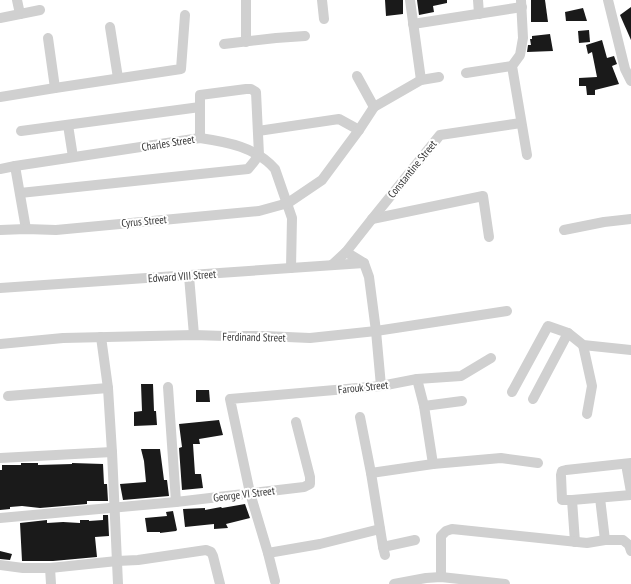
<svg xmlns="http://www.w3.org/2000/svg" width="631" height="584" viewBox="0 0 631 584" font-family="'PT Sans Narrow',sans-serif">
	<style>
		.building { fill: #1a1a1a }
		.lines { fill: none; stroke-linecap: round; stroke-linejoin: round }
		.minor { stroke: #d0d0d0; stroke-width: 10 }
		.labels { text-anchor: middle; dominant-baseline: central; stroke-width: 4; stroke-linejoin: round; paint-order: stroke }
		.street-label { font-size: 11px; fill: #333; stroke: #fff }
	</style>
	<rect width="100%" height="100%" fill="#fff"/>
	<g class="building">
		<polygon points="385,0 403,0 403,14 386,16"/>
		<polygon points="417,0 447,0 447,3 433,6 434,12 419,15"/>
		<polygon points="531,0 545,0 548,22 531,22"/>
		<polygon points="631,7 631,40 620,15"/>
		<polygon points="583,8 587,21 566,21 565,12"/>
		<polygon points="589,30 590,42 579,43 578,31"/>
		<polygon points="550,34 553,51 527,52 528,45 531,45 530,39 532,39 532,36"/>
		<polygon points="602,40 607,58 614,56 617,64 612,66 619,84 595,90 595,95 587,95 586,86 579,86 579,78 597,77 592,52 588,54 586,45"/>
		<polygon points="141,384 153,384 154,411 156,411 157,425 134,426 134,412 142,411"/>
		<polygon points="196,390 209,390 210,402 196,402"/>
		<polygon points="219,420 223,435 199,439 200,444 193,444 195,474 201,474 203,488 182,490 179,448 182,447 179,424"/>
		<polygon points="141,449 160,449 164,480 167,480 169,496 123,500 120,484 146,482 144,461"/>
		<polygon points="21,463 38,463 38,465 72,464 72,463 103,464 104,484 107,484 108,501 87,501 87,504 40,508 22,506 10,507 10,509 0,510 0,470 2,470 2,465 21,465"/>
		<polygon points="245,504 250,518 226,524 228,528 214,529 214,524 185,527 183,509 205,508 205,510 221,507 222,508"/>
		<polygon points="173,511 177,530 176,531 160,533 160,532 147,532 145,518 167,516 166,512"/>
		<polygon points="103,515 108,515 109,536 95,537 97,557 53,561 22,561 20,523 47,520 47,523 63,522 80,523 80,520 89,520 89,521 103,520"/>
		<polygon points="0,551 12,554 10,560 0,559"/>
	</g>
	<g class="lines">
		<g class="minor">
			<polyline points="17,0 20,14"/>
			<polyline points="246,0 246,42"/>
			<polyline points="322,0 324,19"/>
			<polyline points="410,0 421,80"/>
			<polyline points="478,0 479,14"/>
			<polyline points="521,0 523,38 520,55 512,66 527,155"/>
			<polyline points="608,0 625,69 631,81"/>
			<polyline points="0,18 40,10"/>
			<polyline points="413,24 522,7"/>
			<polyline points="110,27 118,78"/>
			<polyline points="48,38 55,88"/>
			<polyline points="224,44 276,38 305,36"/>
			<polyline points="466,73 512,66"/>
			<polyline points="357,76 374,107"/>
			<polyline points="0,97 55,88 181,69 185,15"/>
			<polyline points="68,125 73,157"/>
			<polyline points="21,131 200,107"/>
			<polyline points="258,131 339,119 359,130"/>
			<polyline points="15,166 26,229"/>
			<path d="M0,169L15,166L200,138C227,142 256,147 275,169L292,218L291,268"/>
			<polyline points="20,193 248,169 253,163 259,155 256,92 251,89 246,89 200,95 200,138"/>
			<polyline points="372,219 483,196 489,237"/>
			<polyline points="0,230 26,229 56,230 259,211 288,203 322,180 359,130 374,107 421,80 439,77"/>
			<polyline points="564,230 604,222 631,219"/>
			<polyline points="346,252 364,263 369,277 376,331 381,386"/>
			<polyline points="332,265 346,252 372,219 440,135 521,123"/>
			<polyline points="189,276 194,335"/>
			<polyline points="0,288 364,263"/>
			<polyline points="101,337 108,388 112,452 118,584"/>
			<polyline points="0,344 63,338 194,335 225,336 264,336 310,338 376,331 507,311"/>
			<polyline points="583,345 592,386 587,414"/>
			<polyline points="417,379 424,406 433,464"/>
			<polyline points="168,387 176,502"/>
			<polyline points="512,392 548,326 568,333"/>
			<polyline points="8,396 108,388"/>
			<polyline points="533,399 568,333 583,345 631,350"/>
			<polyline points="424,406 462,401"/>
			<polyline points="360,417 371,473 383,547 385,555"/>
			<polyline points="0,458 112,452"/>
			<polyline points="631,463 566,470 562,471 561,475 562,500 572,500 631,495"/>
			<polyline points="626,464 631,492"/>
			<polyline points="371,473 433,464 501,458 538,463"/>
			<polyline points="600,498 605,540"/>
			<polyline points="572,500 575,542"/>
			<polyline points="0,518 176,502 304,487 310,484 310,477 296,422"/>
			<polyline points="383,547 415,540"/>
			<polyline points="268,553 320,544 380,529"/>
			<polyline points="0,565 23,568 50,568 117,561 138,560 206,550 211,552 213,556 220,584"/>
			<polyline points="50,568 51,584"/>
			<polyline points="441,577 441,536 446,531 452,529 587,543 605,540 623,540 629,545 631,551"/>
			<polyline points="275,581 268,553 250,493 230,399 381,386 417,379 461,376 491,358"/>
			<polyline points="394,584 426,578 441,577 505,584"/>
		</g>
	</g>
	<g class="labels">
		<g class="street-label">
			<text transform="translate(168 143) rotate(-9)">Charles Street</text>
			<text transform="translate(412 169) rotate(-51)">Constantine Street</text>
			<text transform="translate(144 221) rotate(-5)">Cyrus Street</text>
			<text transform="translate(182 276) rotate(-4)">Edward VIII Street</text>
			<text transform="translate(254 337) rotate(1)">Ferdinand Street</text>
			<text transform="translate(363 387) rotate(-6)">Farouk Street</text>
			<text transform="translate(244 494) rotate(-7)">George VI Street</text>
		</g>
	</g>
</svg>
